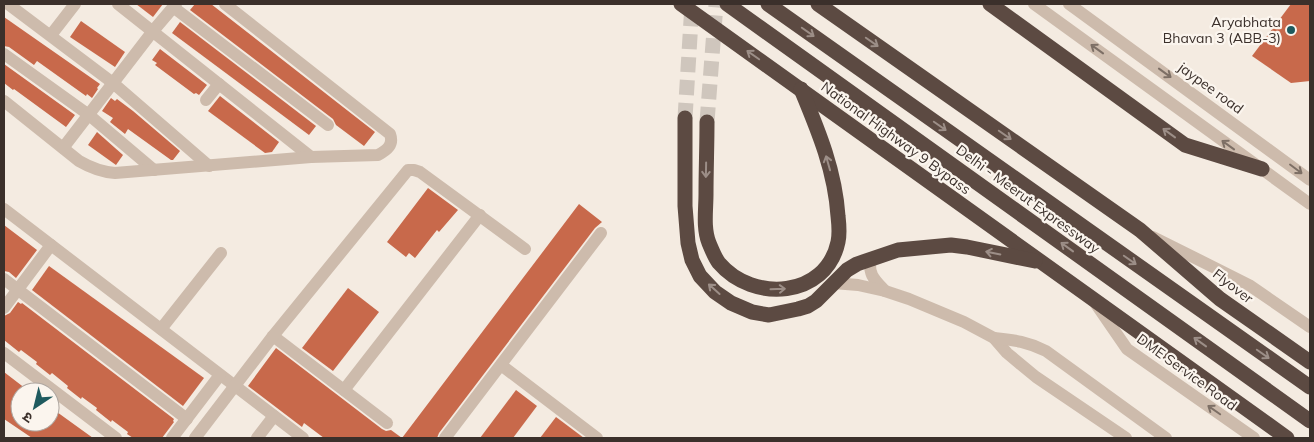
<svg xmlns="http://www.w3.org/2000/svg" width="1314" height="442" viewBox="0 0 1314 442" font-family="Mulish,'Noto Sans Devanagari',sans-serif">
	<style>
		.building { fill: #c8694b }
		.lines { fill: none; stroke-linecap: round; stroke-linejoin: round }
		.highway-tunnel { stroke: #cfc6bd; stroke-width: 15; stroke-dasharray: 15 8; stroke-linecap: butt }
		.minor { stroke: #cdbbac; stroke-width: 12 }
		.highway { stroke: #5c4a42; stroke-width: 15 }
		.oneway { stroke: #9c8e87 }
		.oneway2 { stroke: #7d6f65 }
		.poi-dot { fill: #1f5a5e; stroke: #fbf5ee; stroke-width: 2 }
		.labels { text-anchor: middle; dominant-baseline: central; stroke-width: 4.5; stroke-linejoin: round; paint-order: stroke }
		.poi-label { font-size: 14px; fill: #3b302b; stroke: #fbf5ee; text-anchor: end }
		.street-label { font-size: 14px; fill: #3b302b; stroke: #fbf5ee }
	</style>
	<rect width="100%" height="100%" fill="#f4ebe1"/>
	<g class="building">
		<polygon points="136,4 163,4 153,17"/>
		<polygon points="195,4 211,4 375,132 364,146 336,125 333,119 190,10"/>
		<polygon points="1291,4 1310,4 1310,81 1291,83 1252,56"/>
		<polygon points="4,17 100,84 97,88 98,89 92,98 87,94 86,96 37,61 34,65 9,47 4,46"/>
		<polygon points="81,21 125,52 115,67 70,37"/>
		<polygon points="180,22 316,126 309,135 172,33"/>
		<polygon points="160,49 207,85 199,95 196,93 194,94 155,65 157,63 152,60"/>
		<polygon points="4,64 75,115 66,127 14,89 13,90 4,83"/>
		<polygon points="220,96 279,142 272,152 265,153 208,111"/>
		<polygon points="111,98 115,101 117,99 133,111 180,151 173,160 171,160 128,129 125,134 110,122 113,118 102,111"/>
		<polygon points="97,132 123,155 116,165 88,145"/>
		<polygon points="428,188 458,210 439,232 437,230 415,258 409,253 406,257 387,242"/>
		<polygon points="579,204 602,222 595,228 439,433 437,438 324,438 304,423 302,427 248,386 276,348 382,429 386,431 391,430 402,438"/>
		<polygon points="4,225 37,250 16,278 9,272 4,271"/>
		<polygon points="49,266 204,378 183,406 32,290"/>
		<polygon points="348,288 379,312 333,371 302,348"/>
		<polygon points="18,302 21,304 22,303 174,419 173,421 174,422 162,438 133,438 127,434 128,432 112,420 111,422 96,410 97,408 82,397 81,399 67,388 68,386 52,373 50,375 36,364 37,362 21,350 19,352 4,340 4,316 10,313"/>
		<polygon points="4,372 30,392 20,392 20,422 50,422 50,407 93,438 32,438 4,419"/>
		<polygon points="516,390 537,406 513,438 480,438"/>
		<polygon points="556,417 584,438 540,438"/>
	</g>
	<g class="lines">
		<g class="highway-tunnel">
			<polyline points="685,118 692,4"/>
			<polyline points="707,122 716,4"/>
		</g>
		<g class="minor">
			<polyline points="8,4 113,83 209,166"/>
			<polyline points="118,4 311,157"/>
			<polyline points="1034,4 1310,204"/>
			<polyline points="1069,4 1310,180"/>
			<polyline points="173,7 328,125"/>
			<polyline points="51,35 75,4"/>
			<polyline points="4,54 89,115 154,170"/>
			<polyline points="206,100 219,84"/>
			<path d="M4,101L79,161C91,168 102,172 115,173L311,157L378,155C387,150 394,145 390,134L225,4"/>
			<polyline points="63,148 153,31 176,4"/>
			<polyline points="4,209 303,438"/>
			<polyline points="1153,237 1249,285 1310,327"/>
			<path d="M870,259C869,276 874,279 885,291"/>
			<polyline points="4,279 187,419"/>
			<polyline points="833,283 858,285 885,291 909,299 964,322 994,338 1007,353 1036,377 1126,438"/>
			<polyline points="1096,304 1127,349 1254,438"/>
			<polyline points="4,308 51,245"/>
			<polyline points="161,329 221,253"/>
			<polyline points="273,336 387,423"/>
			<path d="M994,338C1015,340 1028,342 1046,351L1166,438"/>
			<polyline points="4,353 116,438"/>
			<polyline points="501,365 597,438"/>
			<polyline points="344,390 480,215"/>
			<polyline points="172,438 220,375"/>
			<polyline points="195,438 273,336 408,170 414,170 420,172 525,249"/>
			<polyline points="257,438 274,416"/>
			<polyline points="445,438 601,233"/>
		</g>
		<g class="highway">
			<polyline points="681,4 1287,438"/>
			<polyline points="727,4 1310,421"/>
			<polyline points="768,4 1310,387"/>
			<polyline points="818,4 1140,230 1220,299 1310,362"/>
			<polyline points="990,4 1185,145 1262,169"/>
			<polyline points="685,118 685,206 688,243 692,260 700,276 715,292 731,303 752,312 769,315 798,309 808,306 816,301 847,270 857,264 898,250 951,245 967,247 1035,261"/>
			<path d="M707,122C707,146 706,170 706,194C706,210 703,228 709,243C712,250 715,258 719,263C753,303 826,298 838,242C840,233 839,225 838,216C835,170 818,130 801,89"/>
		</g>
	</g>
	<defs><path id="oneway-shaft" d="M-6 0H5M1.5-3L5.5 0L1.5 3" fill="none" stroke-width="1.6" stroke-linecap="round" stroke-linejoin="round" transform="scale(1.25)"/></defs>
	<g class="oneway">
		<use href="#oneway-shaft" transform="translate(808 32) rotate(35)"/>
		<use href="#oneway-shaft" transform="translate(872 42) rotate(35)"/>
		<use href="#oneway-shaft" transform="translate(753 55) rotate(-145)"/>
		<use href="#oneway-shaft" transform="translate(940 126) rotate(35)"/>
		<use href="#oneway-shaft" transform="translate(1169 133) rotate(-144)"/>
		<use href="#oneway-shaft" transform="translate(1005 135) rotate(35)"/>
		<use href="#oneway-shaft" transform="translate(828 163) rotate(-106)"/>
		<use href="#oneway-shaft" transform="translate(706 170) rotate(91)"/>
		<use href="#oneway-shaft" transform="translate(1067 247) rotate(-144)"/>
		<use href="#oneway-shaft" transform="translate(993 253) rotate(-169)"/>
		<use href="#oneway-shaft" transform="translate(1130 260) rotate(35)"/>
		<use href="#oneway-shaft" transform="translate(714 289) rotate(-138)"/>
		<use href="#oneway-shaft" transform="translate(778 289) rotate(-2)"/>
		<use href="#oneway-shaft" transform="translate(1200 342) rotate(-144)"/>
		<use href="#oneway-shaft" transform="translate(1263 354) rotate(35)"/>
	</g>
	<g class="oneway2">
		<use href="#oneway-shaft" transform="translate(1097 49) rotate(-144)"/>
		<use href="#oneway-shaft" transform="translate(1165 73) rotate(36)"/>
		<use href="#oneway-shaft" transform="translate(1228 145) rotate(-144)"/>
		<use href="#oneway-shaft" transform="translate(1296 169) rotate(37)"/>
		<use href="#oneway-shaft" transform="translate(1214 410) rotate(-145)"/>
	</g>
	<circle class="poi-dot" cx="1291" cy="30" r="5"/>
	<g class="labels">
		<g class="poi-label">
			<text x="1281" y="22">Aryabhata<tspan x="1281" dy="16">Bhavan 3 (ABB-3)</tspan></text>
		</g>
		<g class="street-label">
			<text transform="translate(1211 88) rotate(36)">jaypee road</text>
			<text transform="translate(896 138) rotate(36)">National Highway 9 Bypass</text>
			<text transform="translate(1028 199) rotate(36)">Delhi - Meerut Expressway</text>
			<text transform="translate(1233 286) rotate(38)">Flyover</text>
			<text transform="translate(1187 372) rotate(36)">DME Service Road</text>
		</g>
	</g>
	<rect width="1314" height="442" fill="none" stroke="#3b302b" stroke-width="10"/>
	<g transform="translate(35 407) rotate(215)"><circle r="24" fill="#fbf5ee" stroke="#aea6a0"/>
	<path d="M0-4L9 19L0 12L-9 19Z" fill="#1f5a5e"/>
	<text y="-8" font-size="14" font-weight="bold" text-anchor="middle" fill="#3b302b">उ</text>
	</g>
</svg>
